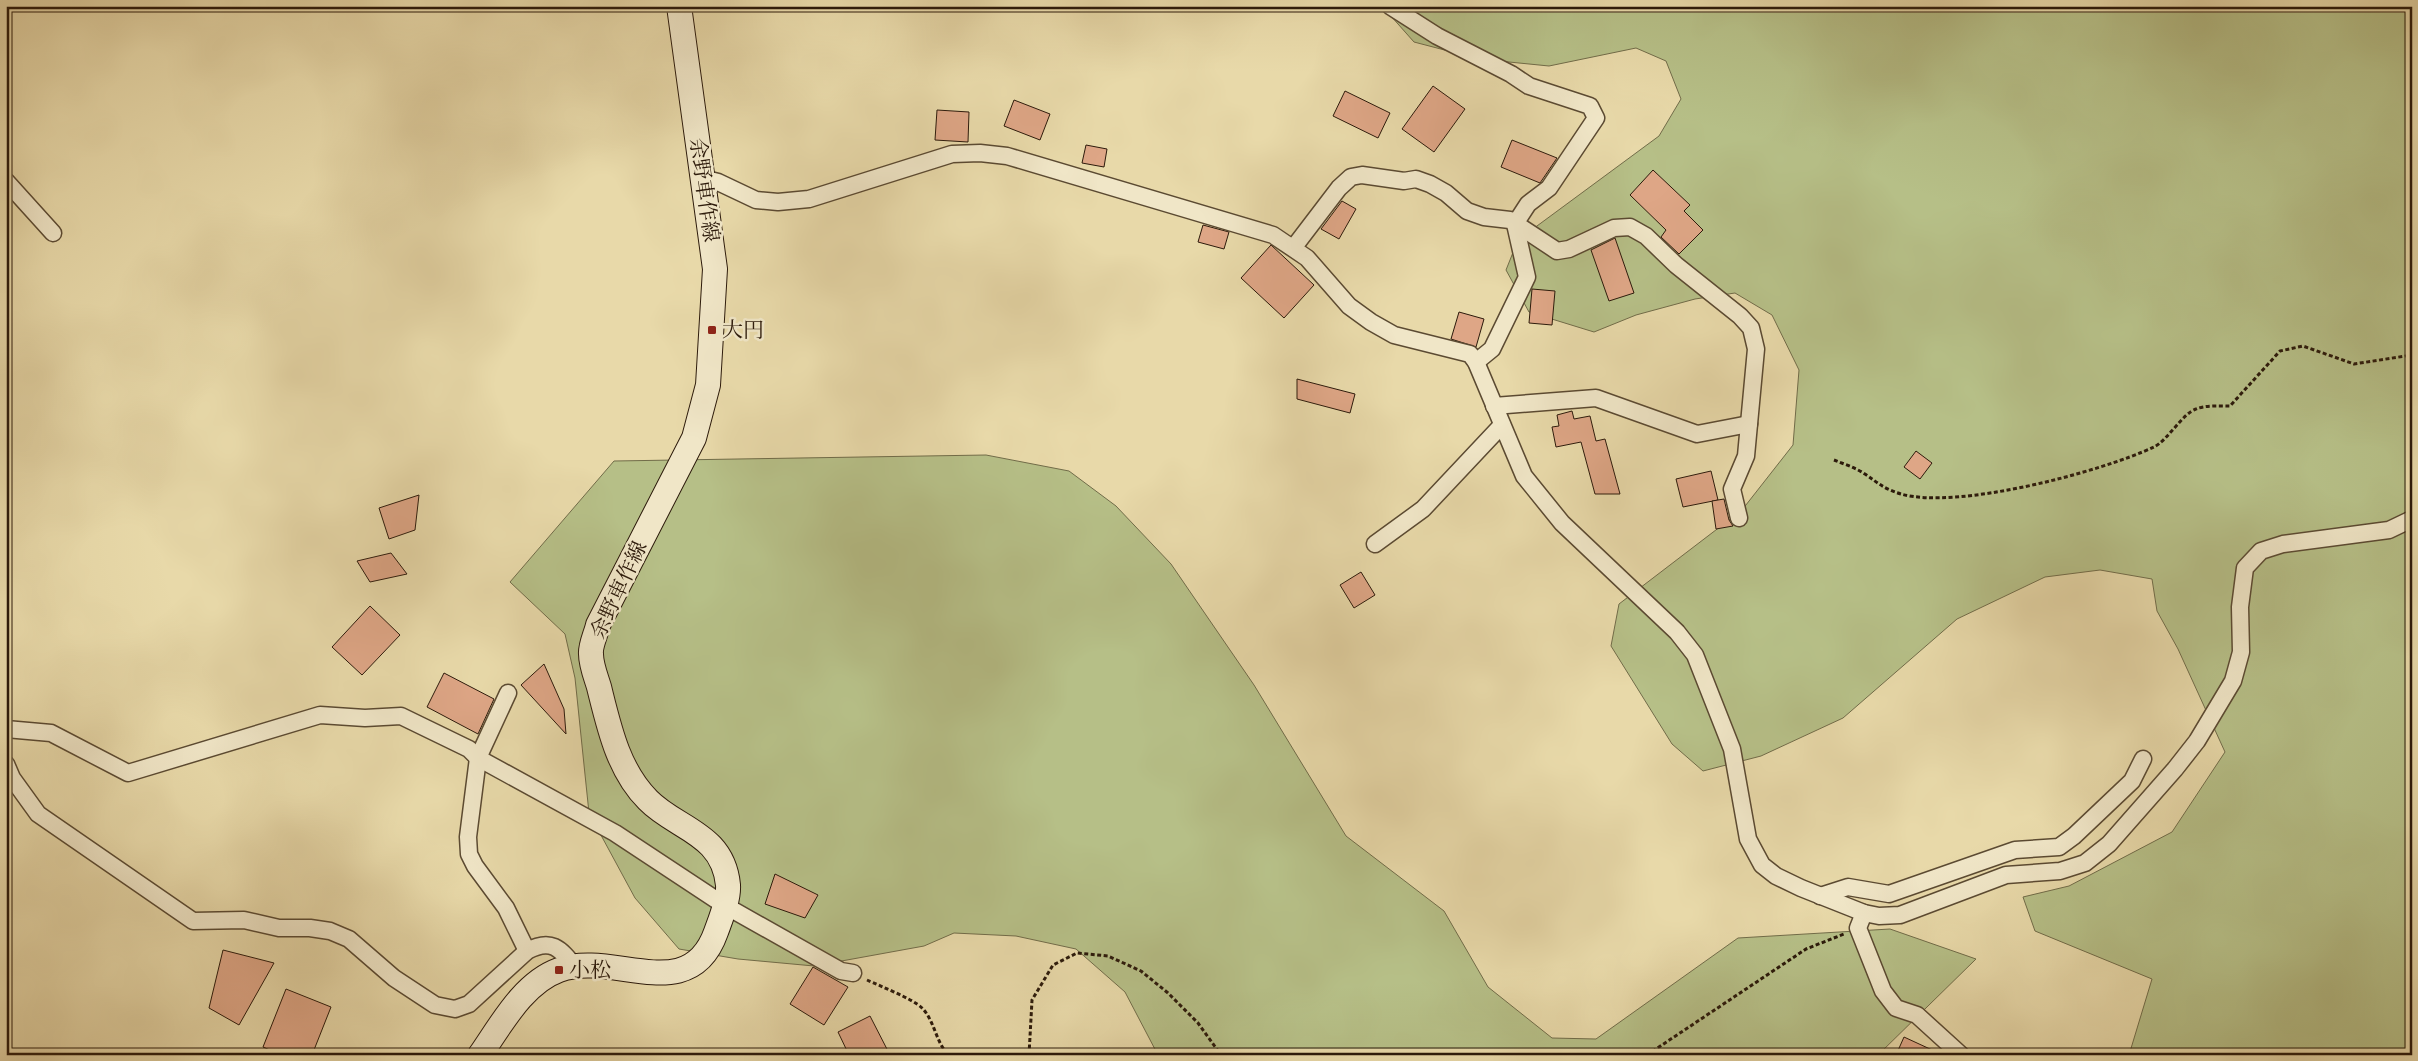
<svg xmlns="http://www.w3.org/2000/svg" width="2418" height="1061" viewBox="0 0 2418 1061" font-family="'IM FELL Double Pica','Noto Serif JP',serif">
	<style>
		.green { fill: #b6bf87; stroke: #716c49 }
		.building { fill: #dea686; stroke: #2c1a0b }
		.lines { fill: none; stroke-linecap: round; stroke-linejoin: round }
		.street-casing { stroke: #5b4a32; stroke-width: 19 }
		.secondary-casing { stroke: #2c1a0b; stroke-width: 26 }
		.path { stroke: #2c1a0b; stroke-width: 3; stroke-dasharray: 4 2.5; stroke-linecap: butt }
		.street { stroke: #f0e6c7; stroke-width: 16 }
		.secondary { stroke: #f0e6c7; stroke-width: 24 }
		.poi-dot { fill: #8f2418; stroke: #f0e6c7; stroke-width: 2 }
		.labels { text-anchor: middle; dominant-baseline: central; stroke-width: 5; stroke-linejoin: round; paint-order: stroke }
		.street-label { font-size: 21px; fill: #2c1a0b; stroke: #f0e6c7 }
		.poi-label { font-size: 21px; fill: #2c1a0b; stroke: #f0e6c7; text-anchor: start }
	</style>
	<rect width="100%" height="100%" fill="#e8d9a9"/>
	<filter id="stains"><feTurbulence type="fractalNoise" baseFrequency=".004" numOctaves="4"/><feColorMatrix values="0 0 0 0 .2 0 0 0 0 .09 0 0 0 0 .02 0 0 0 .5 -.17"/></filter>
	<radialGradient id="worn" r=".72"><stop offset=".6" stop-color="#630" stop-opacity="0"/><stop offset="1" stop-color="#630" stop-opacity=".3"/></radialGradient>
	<g class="green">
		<polygon points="1382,6 2412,6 2412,1055 2129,1055 2152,979 2035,931 2023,897 2069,886 2172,832 2225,752 2178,649 2157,611 2152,579 2100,570 2045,577 1957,619 1843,718 1761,756 1703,771 1672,744 1611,646 1619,604 1742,510 1793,445 1799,370 1772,315 1735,293 1695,299 1636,315 1594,332 1529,312 1506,270 1518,240 1659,136 1681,99 1666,61 1636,48 1549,66 1479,59 1414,42"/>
		<polygon points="986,455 1069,471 1116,506 1171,564 1254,685 1346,836 1444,911 1488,987 1552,1038 1596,1039 1738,938 1890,929 1976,959 1878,1055 1158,1055 1125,992 1076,949 1016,936 954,933 924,946 814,966 738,959 679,949 635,898 589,813 575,678 565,634 510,582 614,461"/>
	</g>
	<g class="building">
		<polygon points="1433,86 1465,109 1434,152 1402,129"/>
		<polygon points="1345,91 1390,113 1378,138 1333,116"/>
		<polygon points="1014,100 1050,114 1040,140 1004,126"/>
		<polygon points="937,110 969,112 968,142 935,140"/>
		<polygon points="1512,140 1557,158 1540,183 1501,167"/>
		<polygon points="1086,145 1107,149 1104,167 1082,163"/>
		<polygon points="1653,170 1690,205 1684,211 1703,230 1679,254 1661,237 1666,230 1630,195"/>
		<polygon points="1342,201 1356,209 1339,239 1321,229"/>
		<polygon points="1203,225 1229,232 1224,249 1198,242"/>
		<polygon points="1615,238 1634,293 1609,301 1591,250"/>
		<polygon points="1271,245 1314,285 1284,318 1241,278"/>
		<polygon points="1532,289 1555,291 1552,325 1529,323"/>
		<polygon points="1459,312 1484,319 1476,347 1451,339"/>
		<polygon points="1297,379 1355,394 1350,413 1297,399"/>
		<polygon points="1572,411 1574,419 1590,416 1596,441 1605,439 1620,494 1595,494 1581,442 1556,447 1552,427 1559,426 1557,415"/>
		<polygon points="1916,451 1932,463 1920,479 1904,467"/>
		<polygon points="1711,471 1718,500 1683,507 1676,479"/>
		<polygon points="419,495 415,530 389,539 379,508"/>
		<polygon points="1724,499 1729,520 1733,526 1716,529 1712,501"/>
		<polygon points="391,553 407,574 370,582 357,561"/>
		<polygon points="1361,572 1375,595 1354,608 1340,585"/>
		<polygon points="370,606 400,635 362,675 332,647"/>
		<polygon points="544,664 564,709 566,734 521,685"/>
		<polygon points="444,673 494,699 478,734 427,707"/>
		<polygon points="775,874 818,895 805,918 765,904"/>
		<polygon points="223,950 274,963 239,1025 209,1008"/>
		<polygon points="813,967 848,987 824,1025 790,1004"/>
		<polygon points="286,989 331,1007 312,1055 281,1055 263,1047"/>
		<polygon points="870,1016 890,1055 849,1055 838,1032"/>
		<polygon points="1904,1037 1943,1055 1896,1055"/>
	</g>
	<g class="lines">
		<defs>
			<g id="street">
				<polyline points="1390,6 1437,36 1511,74 1529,86 1590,106 1596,118 1549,188 1528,204 1515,224 1527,277 1492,349 1476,362"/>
				<polyline points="702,178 718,182 756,200 778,202 809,199 952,154 980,153 1007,156 1273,235 1307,258 1349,306 1371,322 1394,335 1470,354 1476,362 1524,476 1562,523 1677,632 1695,655 1732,749 1748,839 1762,865 1776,876 1801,888 1864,913 1879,916 1900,915 2006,875 2060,871 2085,863 2109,844 2175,769 2197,741 2233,681 2241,652 2240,607 2245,568 2261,551 2283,544 2389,530 2412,519"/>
				<polyline points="6,181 53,233"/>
				<polyline points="1294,247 1339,188 1351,177 1362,175 1404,181 1416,179 1430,184 1446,193 1467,211 1484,217 1510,220 1557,251 1569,249 1614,228 1630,227 1646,236 1676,265 1740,316 1751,328 1756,349 1746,456 1732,489 1739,518"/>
				<polyline points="1494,406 1596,398 1697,434 1749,424"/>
				<polyline points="1375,544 1423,509 1502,425"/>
				<polyline points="508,693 478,758 468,837 469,854 475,866 506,908 527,951"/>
				<polyline points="6,729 51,733 128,773 320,715 365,718 401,716 469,749 478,758 615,833 724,905 841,971 853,973"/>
				<path d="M6,764L12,778L38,814L193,921L244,920L279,928H310L330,931L349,939L394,978L435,1005L455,1009L469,1004L527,951C551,938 560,948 575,967"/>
				<polyline points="1820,896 1848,887 1889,894 2015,850 2059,847 2074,836 2132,781 2143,759"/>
				<polyline points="1864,913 1858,928 1883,991 1896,1008 1917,1015 1961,1055"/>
			</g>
			<path id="secondary" d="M480,1055C501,1025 523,983 559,970C614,950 689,1008 716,932C721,918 729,899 728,885C723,833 676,829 648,800C618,770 609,727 599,687C596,677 591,665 591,654C590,646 596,634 598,625L694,438L708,385L715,269L679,6"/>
		</defs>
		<use href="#street" class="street-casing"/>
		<use href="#secondary" class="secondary-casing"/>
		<g class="path">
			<path d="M1834,460C1844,464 1856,468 1865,474C1878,483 1884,489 1901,494C1958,510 2100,472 2154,447C2168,440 2183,413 2196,409C2205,405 2220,406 2230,406L2280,351L2303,346L2354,364L2412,355"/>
			<path d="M867,980C880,986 913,999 922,1008C935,1021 936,1044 949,1055"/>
			<polyline points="1029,1055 1032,1000 1053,965 1077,953 1108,956 1141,971 1168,993 1198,1023 1221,1055"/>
			<polyline points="1647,1055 1806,949 1844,934"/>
		</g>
		<use href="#street" class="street"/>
		<use href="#secondary" class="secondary"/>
	</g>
	<g class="poi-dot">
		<rect x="707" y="325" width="10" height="10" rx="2.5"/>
		<rect x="554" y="965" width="10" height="10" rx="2.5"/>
	</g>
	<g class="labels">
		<g class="street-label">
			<text transform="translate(704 190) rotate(82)">余野車作線</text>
			<text transform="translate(619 590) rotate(-65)">余野車作線</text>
		</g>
		<g class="poi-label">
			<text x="722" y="330">大円</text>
			<text x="569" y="970">小松</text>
		</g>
	</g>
	<rect width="2418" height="1061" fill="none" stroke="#e8d9a9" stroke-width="25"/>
	<rect x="8" y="8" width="2403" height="1046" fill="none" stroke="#2c1a0b" stroke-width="2.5"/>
	<rect x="12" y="12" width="2393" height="1036" fill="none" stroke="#2c1a0b"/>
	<rect width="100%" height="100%" filter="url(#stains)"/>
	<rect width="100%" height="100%" fill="url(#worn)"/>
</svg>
